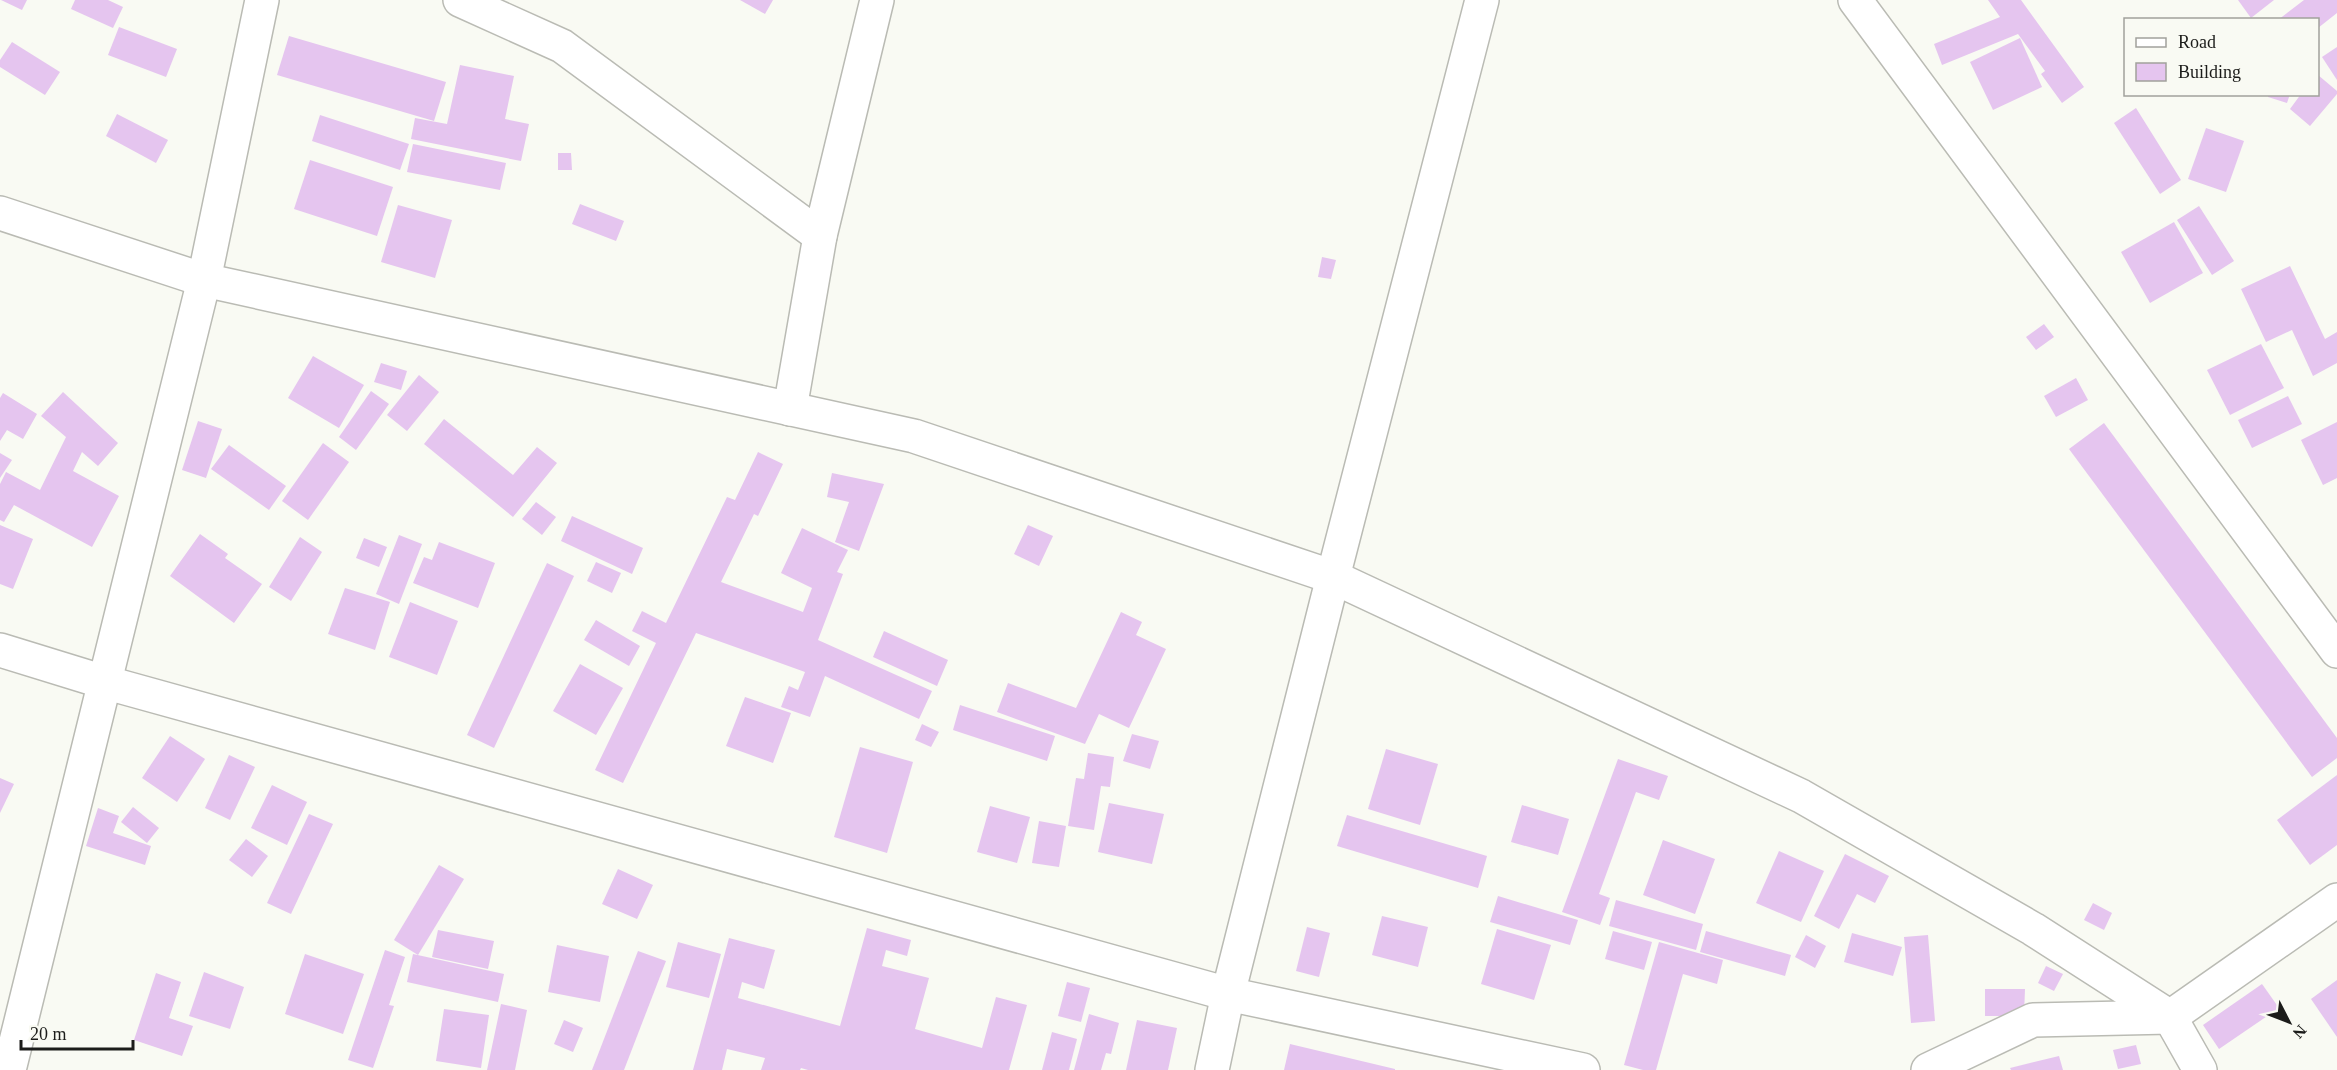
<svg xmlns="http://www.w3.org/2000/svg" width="2337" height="1070" viewBox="0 0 2337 1070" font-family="'Times New Roman',serif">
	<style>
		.building { fill: #e5c5ef }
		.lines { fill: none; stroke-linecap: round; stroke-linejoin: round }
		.minor-casing { stroke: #babbb4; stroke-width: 36 }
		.minor { stroke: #fff; stroke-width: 33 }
	</style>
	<rect width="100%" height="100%" fill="#f9faf3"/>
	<g class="building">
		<polygon points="1,0 27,0 22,10"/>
		<polygon points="75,0 108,0 123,7 113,28 71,9"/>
		<polygon points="740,0 773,0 765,14"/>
		<polygon points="1988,0 2021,0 2084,87 2062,103 2041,74 2045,71 2018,34 1942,65 1934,44 2000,17"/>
		<polygon points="2238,0 2274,0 2251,18"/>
		<polygon points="2304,0 2337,0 2337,13 2318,28 2318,20 2278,20"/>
		<polygon points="119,27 177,49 166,77 108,55"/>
		<polygon points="289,36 446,82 434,121 277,75"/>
		<polygon points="2020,38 2042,87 1993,110 1970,62"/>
		<polygon points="12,42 60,72 45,95 0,67 0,60"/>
		<polygon points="2337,47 2337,80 2322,57"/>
		<polygon points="460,65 514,76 505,119 529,124 521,161 411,139 415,118 447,124"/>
		<polygon points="2318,75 2337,91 2337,94 2310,126 2290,109 2301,94 2318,94"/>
		<polygon points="2268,94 2290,94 2287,103 2268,97"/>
		<polygon points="2136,108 2181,180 2160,194 2114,123"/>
		<polygon points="117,114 168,140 156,163 106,136"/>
		<polygon points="320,115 409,144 400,170 312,141"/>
		<polygon points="2206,128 2244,141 2226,192 2188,179"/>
		<polygon points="413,144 506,163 500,190 407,172"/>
		<polygon points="558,153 571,153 572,170 558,170"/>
		<polygon points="310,160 393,187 377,236 294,209"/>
		<polygon points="580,204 624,221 616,241 572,224"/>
		<polygon points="398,205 452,220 435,278 381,262"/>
		<polygon points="2199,206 2234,261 2212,275 2177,220"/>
		<polygon points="2174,222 2203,273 2150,303 2121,252"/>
		<polygon points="1322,257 1336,260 1331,279 1318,277"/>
		<polygon points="2290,266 2325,339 2337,332 2337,363 2313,376 2292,330 2266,342 2241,289"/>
		<polygon points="2044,324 2054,337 2036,350 2026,337"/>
		<polygon points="2261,344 2284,388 2230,415 2207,370"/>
		<polygon points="313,356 364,385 339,428 288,398"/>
		<polygon points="381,363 407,371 401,390 374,382"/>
		<polygon points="419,375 439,392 407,431 387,415"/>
		<polygon points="2076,378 2088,400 2056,417 2044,396"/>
		<polygon points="371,391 389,404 356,450 339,437"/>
		<polygon points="63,392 118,443 98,466 82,452 73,471 119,496 92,547 14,505 4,522 0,520 0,484 6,472 40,490 66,437 41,416"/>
		<polygon points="3,393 37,414 23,439 7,430 0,441 0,398"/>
		<polygon points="2288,396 2302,424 2252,448 2238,420"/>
		<polygon points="444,419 513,475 537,447 557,463 513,517 424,444"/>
		<polygon points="198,421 222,429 206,478 182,470"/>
		<polygon points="2337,422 2337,478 2323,485 2301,440"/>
		<polygon points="2104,423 2337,738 2337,758 2312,777 2069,449"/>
		<polygon points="323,443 349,462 308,520 282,501"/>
		<polygon points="229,445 286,486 269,510 211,469"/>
		<polygon points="758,452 783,464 758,516 754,514 721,582 803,612 812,588 781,573 802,528 848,550 837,572 843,574 818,640 932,691 919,719 825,676 810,717 781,707 789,686 798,690 805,672 696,633 623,783 595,770 656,643 632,631 642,611 666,623 727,497 735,500"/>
		<polygon points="0,453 12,460 0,478"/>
		<polygon points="832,473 884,484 859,551 835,542 849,502 827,497"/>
		<polygon points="536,502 556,517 542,535 522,519"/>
		<polygon points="572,516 643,548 632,574 561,541"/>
		<polygon points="0,525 33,539 13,589 0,584"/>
		<polygon points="1028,525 1053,536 1039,566 1014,554"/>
		<polygon points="200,534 228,554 225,558 262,584 234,623 170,576"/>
		<polygon points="399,535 422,544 399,604 376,594"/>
		<polygon points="300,537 322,552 291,601 269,587"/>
		<polygon points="364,538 387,547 379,567 356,558"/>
		<polygon points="439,542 495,563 478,608 413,583 424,557 432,560"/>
		<polygon points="596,562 621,573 612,593 587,581"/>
		<polygon points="547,563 574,576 494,748 467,735"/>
		<polygon points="345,588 390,602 375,650 328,634"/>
		<polygon points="410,602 458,621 437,675 389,657"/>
		<polygon points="1121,612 1142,622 1136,635 1166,649 1129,728 1099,714 1085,744 997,712 1008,683 1076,708"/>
		<polygon points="596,620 640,646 629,666 584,640"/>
		<polygon points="884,631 948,660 937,686 873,657"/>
		<polygon points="580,664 623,688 596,735 553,711"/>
		<polygon points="745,697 791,713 773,763 726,746"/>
		<polygon points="960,705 1055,736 1047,761 953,730"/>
		<polygon points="922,724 939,732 931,747 915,740"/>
		<polygon points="1132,734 1159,741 1150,769 1123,761"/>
		<polygon points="170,736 205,759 177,802 142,778"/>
		<polygon points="860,747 913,762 887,853 834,837"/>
		<polygon points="1386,749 1438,764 1420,825 1368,809"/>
		<polygon points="1088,753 1114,757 1110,787 1101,786 1094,830 1068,826 1076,778 1084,779"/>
		<polygon points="229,755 255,767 230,820 205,808"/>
		<polygon points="1618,759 1668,776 1659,800 1636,792 1599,894 1610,898 1600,925 1562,912"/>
		<polygon points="2337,775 2337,845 2310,865 2277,820"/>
		<polygon points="0,778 14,784 0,813"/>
		<polygon points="272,785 307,802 287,845 251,828"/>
		<polygon points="1109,803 1164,814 1152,864 1098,852"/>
		<polygon points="1522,805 1569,819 1558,855 1511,842"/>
		<polygon points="990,806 1030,817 1017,863 977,852"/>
		<polygon points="133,807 159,828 147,843 121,822"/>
		<polygon points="98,808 119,816 113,833 151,846 145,865 86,846"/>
		<polygon points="309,814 333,824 291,914 267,903"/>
		<polygon points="1347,815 1487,856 1478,888 1337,846"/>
		<polygon points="1039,821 1066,826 1059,867 1032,863"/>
		<polygon points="246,839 268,856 252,877 229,860"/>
		<polygon points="1663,840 1715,859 1695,914 1643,895"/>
		<polygon points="1779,851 1824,871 1801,922 1756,903"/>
		<polygon points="1845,854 1889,876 1875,903 1857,894 1839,929 1814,916"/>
		<polygon points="439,865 464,879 418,955 394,940"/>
		<polygon points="618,869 653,885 637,919 602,904"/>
		<polygon points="1498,896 1578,920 1570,945 1490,922"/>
		<polygon points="1616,900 1703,924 1696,950 1609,926"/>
		<polygon points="2093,903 2112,913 2104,930 2084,920"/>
		<polygon points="1382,916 1428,927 1418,967 1372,955"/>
		<polygon points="1307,927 1330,933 1319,977 1296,971"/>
		<polygon points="867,928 911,940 907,956 886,950 882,966 929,978 915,1029 982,1048 996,997 1027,1005 1009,1070 808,1070 801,1068 800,1070 761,1070 765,1058 727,1049 722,1070 693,1070 729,938 775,950 764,989 742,982 738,998 840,1026"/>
		<polygon points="1497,929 1551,945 1534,1000 1481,984"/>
		<polygon points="438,930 494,941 488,969 432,957"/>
		<polygon points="1613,931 1652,942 1644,970 1605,959"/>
		<polygon points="1706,931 1791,955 1785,976 1700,952"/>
		<polygon points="1852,933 1902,947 1893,976 1844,962"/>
		<polygon points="1806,935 1826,946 1815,968 1795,957"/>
		<polygon points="1928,935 1935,1021 1911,1023 1904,937"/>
		<polygon points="678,942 721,954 709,998 666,987"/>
		<polygon points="1659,942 1723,960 1717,984 1683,974 1656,1070 1643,1070 1624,1065"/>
		<polygon points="557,945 609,956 600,1002 548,992"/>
		<polygon points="385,950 405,957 389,1005 394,1006 373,1068 348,1060"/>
		<polygon points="638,951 666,961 624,1070 592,1070"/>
		<polygon points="305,954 364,974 343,1034 285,1014"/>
		<polygon points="413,954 504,974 498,1002 407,982"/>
		<polygon points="2046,966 2063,974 2054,991 2038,983"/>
		<polygon points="204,972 244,987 230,1029 189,1016"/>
		<polygon points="156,973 181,982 169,1018 193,1026 182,1056 134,1040"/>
		<polygon points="2337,980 2337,1037 2311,999"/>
		<polygon points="1067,982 1090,988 1081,1022 1058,1016"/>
		<polygon points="2262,984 2279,1008 2219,1049 2203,1025"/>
		<polygon points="1985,989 2025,989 2024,1016 1985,1016"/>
		<polygon points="501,1004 527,1010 515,1070 487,1070"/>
		<polygon points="444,1009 489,1015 481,1068 436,1061"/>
		<polygon points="1089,1014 1119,1023 1111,1054 1106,1053 1101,1070 1074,1070"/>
		<polygon points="564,1020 583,1028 573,1052 554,1044"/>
		<polygon points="1137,1020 1177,1028 1168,1070 1126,1070"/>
		<polygon points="1052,1032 1077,1039 1069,1070 1042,1070"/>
		<polygon points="1290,1044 1395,1069 1395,1070 1284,1070"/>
		<polygon points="2136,1045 2141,1064 2118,1069 2113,1050"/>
		<polygon points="2059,1056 2063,1070 2011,1070 2010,1068"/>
	</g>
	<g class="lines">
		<defs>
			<g id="minor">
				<polyline points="460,0 562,46 820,236"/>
				<polyline points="1855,0 2337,651"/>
				<polyline points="0,213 204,280 914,436 1333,577 1801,796 2033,929 2170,1017 2200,1070"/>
				<polyline points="790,409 820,236 877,0"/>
				<polyline points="0,650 104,682 1228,994 1583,1070"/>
				<polyline points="9,1070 204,280 262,0"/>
				<polyline points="1212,1070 1228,994 1333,577 1482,0"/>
				<polyline points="1928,1070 2033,1020 2170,1017 2337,900"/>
			</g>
		</defs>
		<use href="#minor" class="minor-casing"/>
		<use href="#minor" class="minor"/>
	</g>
	<rect x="2124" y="18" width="195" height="78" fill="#f9faf3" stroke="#a1a19c" stroke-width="1.5"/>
	<rect x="2136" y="38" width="30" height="9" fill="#ffffff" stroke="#a1a19c" stroke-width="1.5"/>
	<text x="2178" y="48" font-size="18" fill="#1c1c1a">Road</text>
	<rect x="2136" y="63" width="30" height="18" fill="#e5c5ef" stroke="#a1a19c" stroke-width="1.5"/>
	<text x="2178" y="78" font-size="18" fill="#1c1c1a">Building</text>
	<g transform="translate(2289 1022) rotate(132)" stroke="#f9faf3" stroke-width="4.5" paint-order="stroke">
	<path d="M0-4.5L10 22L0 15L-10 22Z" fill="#1c1c1a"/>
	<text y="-9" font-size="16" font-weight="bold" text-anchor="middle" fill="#1c1c1a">N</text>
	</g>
	<path d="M21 1040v9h112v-9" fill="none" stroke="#1c1c1a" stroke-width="3"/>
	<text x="30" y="1040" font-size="18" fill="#1c1c1a" stroke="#f9faf3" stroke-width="4.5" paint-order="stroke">20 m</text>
</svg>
